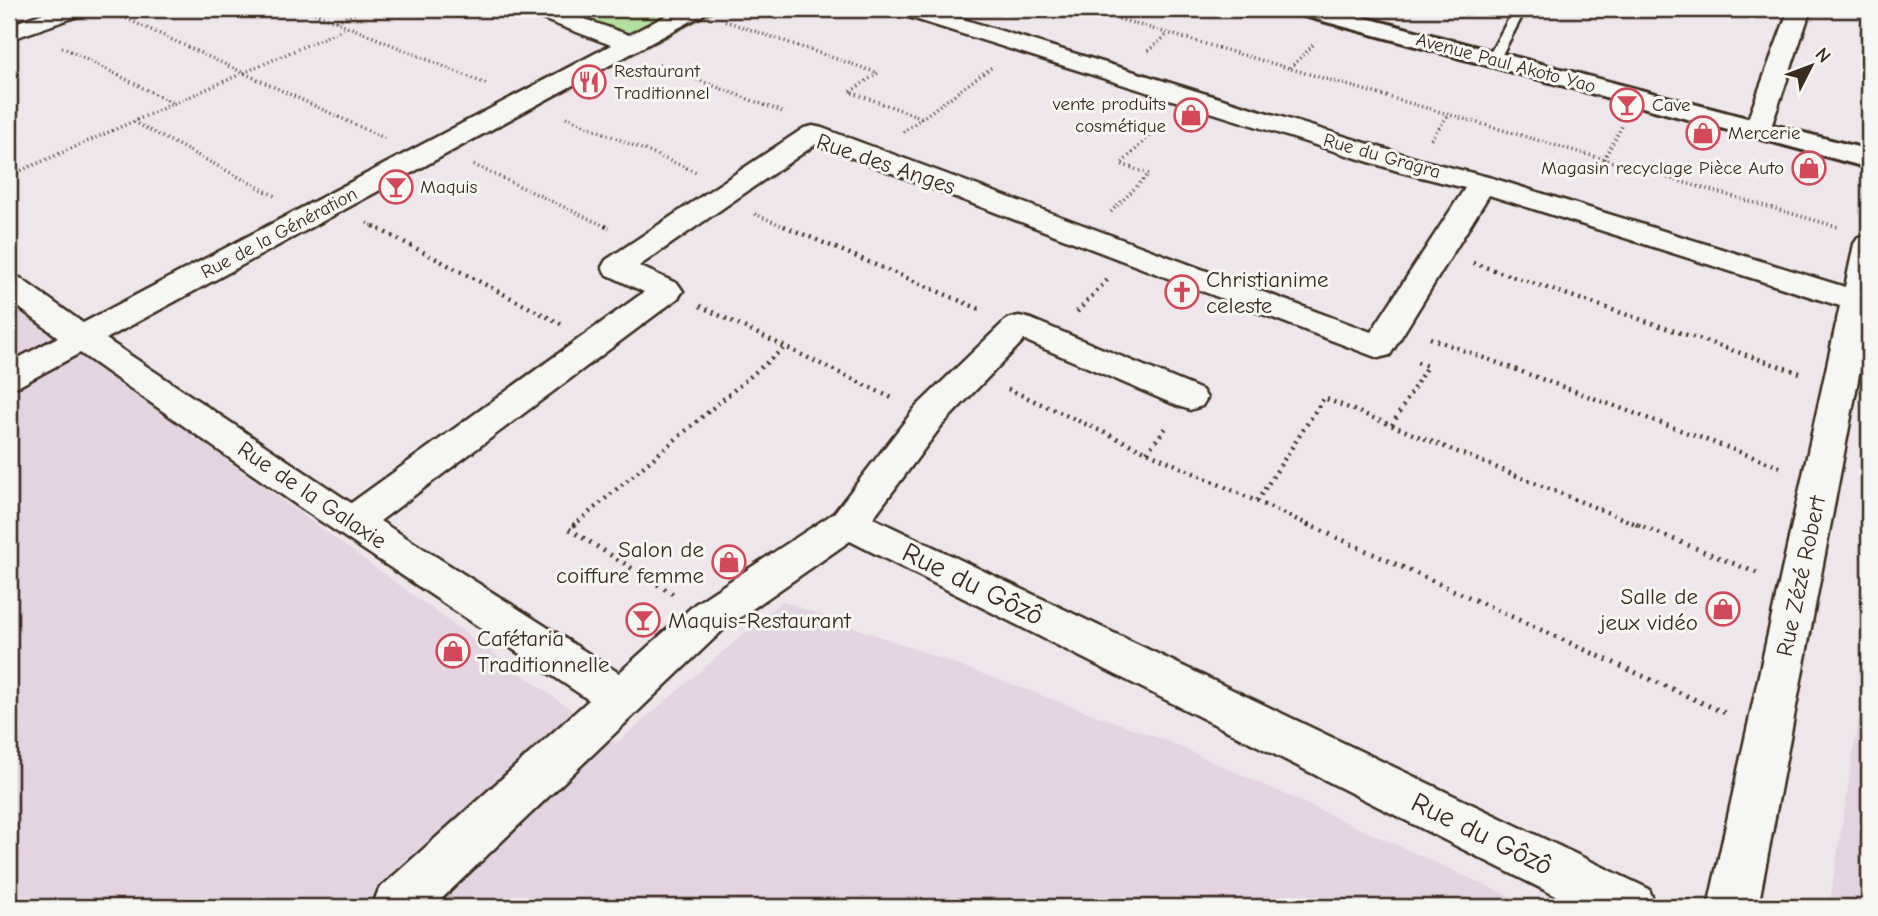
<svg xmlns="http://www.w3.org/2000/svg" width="1878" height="916" viewBox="0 0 1878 916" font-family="'Comic Neue',sans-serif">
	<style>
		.built { fill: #e4d3e1 }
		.green { fill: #b4e09d; stroke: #78855e; stroke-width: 2 }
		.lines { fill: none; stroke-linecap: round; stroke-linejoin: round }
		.lane-casing { stroke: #3b2a1e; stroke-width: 5 }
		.street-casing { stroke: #3b2a1e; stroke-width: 5 }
		.secondary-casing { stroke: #3b2a1e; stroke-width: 6 }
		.path-far2 { stroke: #3b2a1e; stroke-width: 3.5; stroke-dasharray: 1 3.5; stroke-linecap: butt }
		.path-far1 { stroke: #3b2a1e; stroke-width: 4.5; stroke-dasharray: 2 5; stroke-linecap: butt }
		.path { stroke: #3b2a1e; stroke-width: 5; stroke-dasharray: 2 6; stroke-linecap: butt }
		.lane { fill: #f6f6f2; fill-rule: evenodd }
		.street { fill: #f6f6f2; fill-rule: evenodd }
		.secondary { fill: #f6f6f2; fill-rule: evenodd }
		.labels { text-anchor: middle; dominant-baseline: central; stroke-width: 6; stroke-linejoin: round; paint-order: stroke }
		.far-street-label { font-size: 19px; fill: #3b2a1e; stroke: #f6f6f2 }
		.far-poi-label { font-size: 19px; fill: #3b2a1e; stroke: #f6f6f2; text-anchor: start }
		.street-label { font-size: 23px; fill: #3b2a1e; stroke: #f6f6f2 }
		.poi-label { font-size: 23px; fill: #3b2a1e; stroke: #f6f6f2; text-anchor: start }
		.near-street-label { font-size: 28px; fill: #3b2a1e; stroke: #f6f6f2 }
	</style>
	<rect width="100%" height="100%" fill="#eee6ea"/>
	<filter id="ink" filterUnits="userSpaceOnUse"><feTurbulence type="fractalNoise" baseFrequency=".0143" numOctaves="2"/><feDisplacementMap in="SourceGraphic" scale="14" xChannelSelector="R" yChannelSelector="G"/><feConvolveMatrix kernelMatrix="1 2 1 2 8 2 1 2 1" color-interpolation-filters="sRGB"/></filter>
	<g filter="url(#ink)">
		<g class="built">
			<polygon points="9,302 617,743 782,601 1167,741 1533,907 9,907"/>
			<polygon points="1869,654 1869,907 1829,907"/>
		</g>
		<polygon class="green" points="557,9 718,9 654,44"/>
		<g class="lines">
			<defs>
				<polygon id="lane" points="1514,9 1526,9 1498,62 1488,62 1487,59"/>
				<g id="street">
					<polygon points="55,9 87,9 84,14 9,40 9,25"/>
					<polygon points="526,9 557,9 629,35 679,9 707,9 704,14 106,339 351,503 644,292 606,274 602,267 606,260 804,128 813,126 822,128 1371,332 1465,188 1401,172 899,14 896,9 930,9 1421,160 1492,178 1845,287 1854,244 1858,238 1869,235 1869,322 1758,907 1708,907 1840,306 1489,195 1390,355 1378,358 816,144 639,266 678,284 683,291 678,298 380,521 619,673 695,604 834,513 916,407 1007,319 1019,316 1031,319 1202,390 1207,398 1202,406 1190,410 1178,406 1024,340 942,425 873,518 1649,889 1656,907 1578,907 850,541 725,628 433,907 372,907 379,889 589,700 298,506 80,353 21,385 9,388 9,363 58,337 9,300 9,275 20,278 83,323 611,45 529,14"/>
					<polygon points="1789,9 1811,9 1770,130 1766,136 1757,138 1748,136 1744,130"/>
				</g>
				<polygon id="secondary" points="1293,9 1332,9 1869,150 1869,168 1297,14"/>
			</defs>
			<use href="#lane" class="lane-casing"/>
			<use href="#street" class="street-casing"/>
			<use href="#secondary" class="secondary-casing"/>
			<g class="path-far2">
				<polyline points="306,9 486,84"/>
				<polyline points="1084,9 1838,227"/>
				<polyline points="110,11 384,138"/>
				<polyline points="337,21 365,9"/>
				<polyline points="725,21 878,73 850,92 923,118"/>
				<polyline points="62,47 173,103"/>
				<polyline points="1148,51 1168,34"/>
				<polyline points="659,65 785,113"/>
				<polyline points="1290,68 1314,44"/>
				<polyline points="566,117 696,172"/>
				<polyline points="134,122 275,196"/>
				<polyline points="903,132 992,67"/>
				<polyline points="1431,139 1449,114"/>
				<polyline points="1604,159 1622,126"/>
				<polyline points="474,165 609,228"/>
				<polyline points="9,176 348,27"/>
				<polyline points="1111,212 1149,174 1121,164 1165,121"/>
				<polyline points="755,214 788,228"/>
				<polyline points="367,223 377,228"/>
			</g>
			<g class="path-far1">
				<polyline points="373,226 561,324"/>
				<polyline points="605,226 609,228"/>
				<polyline points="784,226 982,310"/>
				<polyline points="1473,263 1803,374"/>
				<polyline points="700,306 894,399"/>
				<polyline points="1077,312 1107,280"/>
				<polyline points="1430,338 1783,468"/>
				<polyline points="1008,389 1311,526"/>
				<polyline points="1392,425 1427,366 1414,361"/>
				<polyline points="1147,452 1168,425"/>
				<polyline points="1257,501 1324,398 1641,526"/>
				<polyline points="573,526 785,347"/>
			</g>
			<g class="path">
				<polyline points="575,524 569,529 673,594"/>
				<polyline points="1307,524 1727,714"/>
				<polyline points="1636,524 1757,573"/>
			</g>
			<use href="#lane" class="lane"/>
			<use href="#street" class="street"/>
			<use href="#secondary" class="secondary"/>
		</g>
	</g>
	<defs>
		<symbol id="restaurant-ring" viewBox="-11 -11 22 22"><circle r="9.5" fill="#f6f6f2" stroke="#d1495b" stroke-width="1.5"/><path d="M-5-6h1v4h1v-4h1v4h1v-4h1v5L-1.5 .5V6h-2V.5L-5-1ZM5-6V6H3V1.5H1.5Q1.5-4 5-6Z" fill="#d1495b"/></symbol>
		<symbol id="bar-ring" viewBox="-11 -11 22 22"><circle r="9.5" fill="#f6f6f2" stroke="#d1495b" stroke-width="1.5"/><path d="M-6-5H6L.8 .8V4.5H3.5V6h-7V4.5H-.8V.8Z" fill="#d1495b"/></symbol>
		<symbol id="shop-ring" viewBox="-11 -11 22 22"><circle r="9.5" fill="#f6f6f2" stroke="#d1495b" stroke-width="1.5"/><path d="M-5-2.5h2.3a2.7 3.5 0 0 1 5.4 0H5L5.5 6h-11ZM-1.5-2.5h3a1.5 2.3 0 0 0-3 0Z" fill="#d1495b"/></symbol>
		<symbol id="church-ring" viewBox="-11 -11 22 22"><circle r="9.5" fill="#f6f6f2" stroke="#d1495b" stroke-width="1.5"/><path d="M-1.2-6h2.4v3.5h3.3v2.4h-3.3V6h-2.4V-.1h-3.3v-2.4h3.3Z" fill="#d1495b"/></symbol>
	</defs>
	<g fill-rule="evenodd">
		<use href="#restaurant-ring" x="570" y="63" width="38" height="38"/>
		<use href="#bar-ring" x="1608" y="86" width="38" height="38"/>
		<use href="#shop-ring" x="1172" y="96" width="38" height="38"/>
		<use href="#shop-ring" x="1684" y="114" width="38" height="38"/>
		<use href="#shop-ring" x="1790" y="149" width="38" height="38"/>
		<use href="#bar-ring" x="377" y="168" width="38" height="38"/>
		<use href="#church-ring" x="1163" y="273" width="38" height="38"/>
		<use href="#shop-ring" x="710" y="543" width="38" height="38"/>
		<use href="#shop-ring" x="1704" y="590" width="38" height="38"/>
		<use href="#bar-ring" x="624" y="601" width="38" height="38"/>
		<use href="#shop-ring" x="434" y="632" width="38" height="38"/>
	</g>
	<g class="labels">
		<g class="far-street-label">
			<text transform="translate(1506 63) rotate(15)">Avenue Paul Akoto Yao</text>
			<text transform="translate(1382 156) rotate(16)">Rue du Gragra</text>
			<text transform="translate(279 233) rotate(-28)">Rue de la Génération</text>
		</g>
		<g class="far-poi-label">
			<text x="614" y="71">Restaurant<tspan x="614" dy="22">Traditionnel</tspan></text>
			<text x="1166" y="104" text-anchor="end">vente produits<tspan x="1166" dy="22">cosmétique</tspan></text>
			<text x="1652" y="105">Cave</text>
			<text x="1728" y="133">Mercerie</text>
			<text x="1784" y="168" text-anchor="end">Magasin recyclage Pièce Auto</text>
			<text x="420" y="187">Maquis</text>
		</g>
		<g class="street-label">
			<text transform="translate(886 164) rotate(19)">Rue des Anges</text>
			<text transform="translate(312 495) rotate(34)">Rue de la Galaxie</text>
			<text transform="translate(1801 576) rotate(-78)">Rue Zézé Robert</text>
		</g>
		<g class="poi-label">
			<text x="1206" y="279">Christianime<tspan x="1206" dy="26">celeste</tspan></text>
			<text x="704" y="549" text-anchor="end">Salon de<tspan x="704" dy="26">coiffure femme</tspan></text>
			<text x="1698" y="596" text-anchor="end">Salle de<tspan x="1698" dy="26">jeux vidéo</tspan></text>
			<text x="668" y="620">Maquis-Restaurant</text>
			<text x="477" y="638">Cafétaria<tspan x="477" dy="26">Traditionnelle</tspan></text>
		</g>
		<g class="near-street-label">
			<text transform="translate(973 584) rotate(26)">Rue du Gôzô</text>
			<text transform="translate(1482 834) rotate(26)">Rue du Gôzô</text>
		</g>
	</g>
	<rect width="1878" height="916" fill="none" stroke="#f6f6f2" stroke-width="35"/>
	<rect x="18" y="18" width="1843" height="881" fill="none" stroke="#3b2a1e" stroke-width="2.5" filter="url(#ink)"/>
	<g transform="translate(1811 66) rotate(48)" stroke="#f6f6f2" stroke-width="5" paint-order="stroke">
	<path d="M0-5L12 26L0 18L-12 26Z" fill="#3b2a1e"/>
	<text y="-10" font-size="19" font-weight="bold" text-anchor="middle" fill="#3b2a1e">N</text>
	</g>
</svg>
